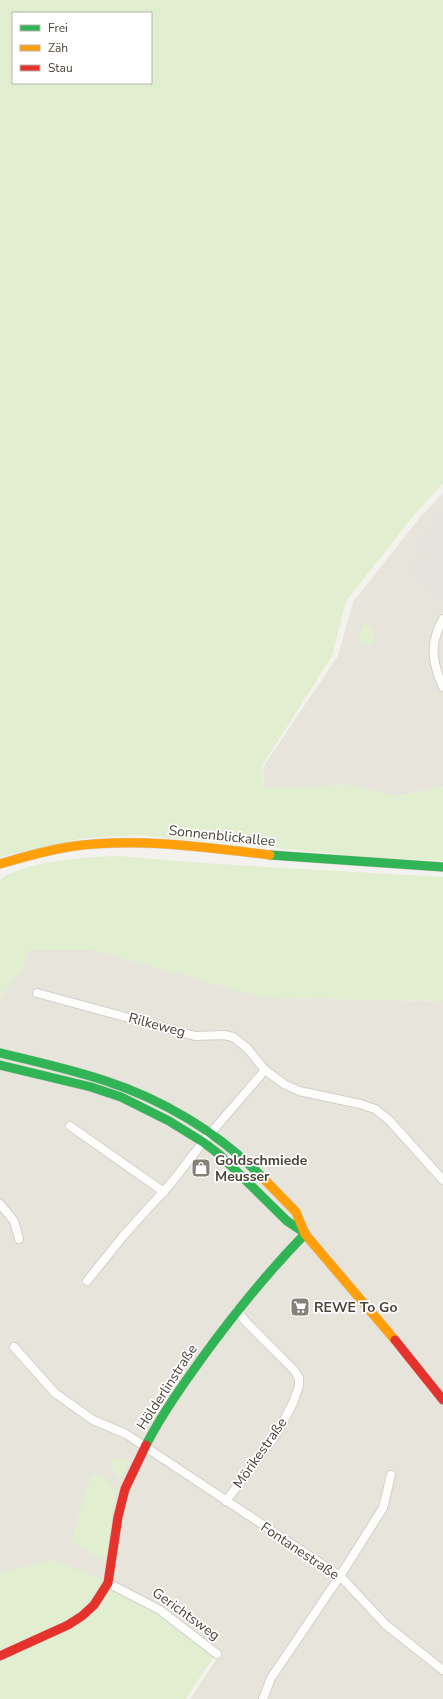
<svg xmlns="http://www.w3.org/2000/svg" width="443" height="1699" viewBox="0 0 443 1699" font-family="'Nunito Sans',sans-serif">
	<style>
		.residential { fill: #e7e4dc }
		.green { fill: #e1eecf; fill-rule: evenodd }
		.parking { fill: #e6e3df }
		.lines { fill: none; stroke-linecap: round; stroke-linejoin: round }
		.street-casing { stroke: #d2d0cb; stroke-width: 10 }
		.fast-casing { stroke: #d3cfc5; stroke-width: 10 }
		.slow-casing { stroke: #d3cfc5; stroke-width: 10 }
		.jam-casing { stroke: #d3cfc5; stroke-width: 10 }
		.street { stroke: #fdfdfc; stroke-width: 8 }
		.fast { stroke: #30b455; stroke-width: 9 }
		.slow { stroke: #ff9f0a; stroke-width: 9 }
		.jam { stroke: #e5322d; stroke-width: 9 }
		.labels { text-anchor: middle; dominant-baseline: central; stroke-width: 3.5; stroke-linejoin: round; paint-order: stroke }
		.street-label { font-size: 14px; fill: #4b4439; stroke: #fff }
		.poi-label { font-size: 14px; font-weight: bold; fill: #4b4439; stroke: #fff; text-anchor: start }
	</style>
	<rect width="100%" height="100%" fill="#f4f2ee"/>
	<g class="residential">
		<polygon points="443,493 443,786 399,796 341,784 305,788 264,788 263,767 338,656 353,602 421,516"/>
		<polygon points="28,950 94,950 265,998 443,1001 443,1699 190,1699 219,1655 53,1560 0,1573 0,997 23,969"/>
	</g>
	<g class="green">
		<path d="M0,0H443V483L415,514L346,601L332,656L262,766L264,788H305L341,784L399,796L443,786V861L368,857L138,835L84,838L0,857ZM13,13H151V83H13Z"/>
		<polygon points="364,623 373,632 373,646 357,641"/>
		<path d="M117,856L217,864L443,877V1001L265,998L94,950H28L23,969L0,997V880C23,861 87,857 117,856Z"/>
		<polygon points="116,1458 124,1458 129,1460 122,1479 117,1476 111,1468 111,1462"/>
		<polygon points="91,1474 102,1475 117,1491 105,1562 71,1542"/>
		<polygon points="53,1560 107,1581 159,1611 214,1656 186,1699 0,1699 0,1573"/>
	</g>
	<g class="parking">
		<polygon points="443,510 443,570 417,546"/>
		<polygon points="422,556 443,574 443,600 441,602 408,572"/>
	</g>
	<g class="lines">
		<defs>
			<g id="street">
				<path d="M443,619C429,644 432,662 443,687"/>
				<polyline points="37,993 195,1036 224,1035 233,1037 247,1048 265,1070 284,1084 299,1091 360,1104 375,1109 389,1120 443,1180"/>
				<polyline points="70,1126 164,1192"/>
				<polyline points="0,1204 14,1221 19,1239"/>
				<polyline points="87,1281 124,1235 172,1182 203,1142 265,1070"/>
				<polyline points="14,1347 55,1393 93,1420 126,1434 340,1576 386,1625 443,1670"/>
				<polyline points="226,1501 276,1435 293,1403 299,1386 299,1378 294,1370 246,1322 237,1310"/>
				<polyline points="108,1583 160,1610 217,1654"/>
				<polyline points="263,1699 271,1678 340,1576 383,1508 391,1475"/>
			</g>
			<g id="fast">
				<polyline points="270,855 443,867"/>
				<path d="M0,1053C34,1061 69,1069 103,1080C162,1099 218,1132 262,1177"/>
				<polyline points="0,1065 91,1087 121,1097 169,1121 203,1142 220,1155 287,1221 305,1233"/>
				<path d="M146,1445C162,1414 182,1386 202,1358C234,1314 267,1273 305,1234"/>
			</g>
			<g id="slow">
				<path d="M0,864C23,857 45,851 68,847C135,837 204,847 270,855"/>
				<polyline points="262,1177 296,1212 305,1234 395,1340"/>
			</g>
			<g id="jam">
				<polyline points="395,1340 443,1400"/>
				<polyline points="0,1656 68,1625 82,1616 94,1605 108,1583 118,1517 125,1489 146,1445"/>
			</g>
		</defs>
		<use href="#street" class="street-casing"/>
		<use href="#fast" class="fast-casing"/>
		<use href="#slow" class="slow-casing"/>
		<use href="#jam" class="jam-casing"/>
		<use href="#street" class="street"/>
		<use href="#fast" class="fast"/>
		<use href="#slow" class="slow"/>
		<use href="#jam" class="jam"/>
	</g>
	<defs>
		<symbol id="shop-square" viewBox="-11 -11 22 22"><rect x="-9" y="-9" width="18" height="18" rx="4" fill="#868178" stroke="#fff"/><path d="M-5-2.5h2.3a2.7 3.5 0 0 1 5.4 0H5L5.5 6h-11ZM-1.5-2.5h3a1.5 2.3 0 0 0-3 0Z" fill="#fff"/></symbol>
		<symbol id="supermarket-square" viewBox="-11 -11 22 22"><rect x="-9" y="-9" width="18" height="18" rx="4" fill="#868178" stroke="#fff"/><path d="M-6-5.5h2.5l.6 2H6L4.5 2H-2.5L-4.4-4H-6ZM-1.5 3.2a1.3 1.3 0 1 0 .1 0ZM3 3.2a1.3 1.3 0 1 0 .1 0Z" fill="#fff"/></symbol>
	</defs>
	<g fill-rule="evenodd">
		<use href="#shop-square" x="190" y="1157" width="22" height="22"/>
		<use href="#supermarket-square" x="289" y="1296" width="22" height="22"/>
	</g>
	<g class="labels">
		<g class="street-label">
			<text transform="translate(222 836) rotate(6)">Sonnenblickallee</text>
			<text transform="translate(157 1025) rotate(15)">Rilkeweg</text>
			<text transform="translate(167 1387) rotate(-57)">Hölderlinstraße</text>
			<text transform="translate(260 1453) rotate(-55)">Mörikestraße</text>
			<text transform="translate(300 1551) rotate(34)">Fontanestraße</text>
			<text transform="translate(186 1614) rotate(36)">Gerichtsweg</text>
		</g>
		<g class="poi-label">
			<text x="215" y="1160">Goldschmiede<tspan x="215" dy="16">Meusser</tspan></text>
			<text x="314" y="1307">REWE To Go</text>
		</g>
	</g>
	<rect x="12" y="12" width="140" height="72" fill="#ffffff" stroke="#b7b4b0"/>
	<rect x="20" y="25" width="20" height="6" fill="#30b455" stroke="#b7b4b0"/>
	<text x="48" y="32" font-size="12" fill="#4b4439">Frei</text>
	<rect x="20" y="45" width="20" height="6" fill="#ff9f0a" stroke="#b7b4b0"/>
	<text x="48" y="52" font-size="12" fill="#4b4439">Zäh</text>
	<rect x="20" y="65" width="20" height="6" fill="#e5322d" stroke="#b7b4b0"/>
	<text x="48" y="72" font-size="12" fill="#4b4439">Stau</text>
</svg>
